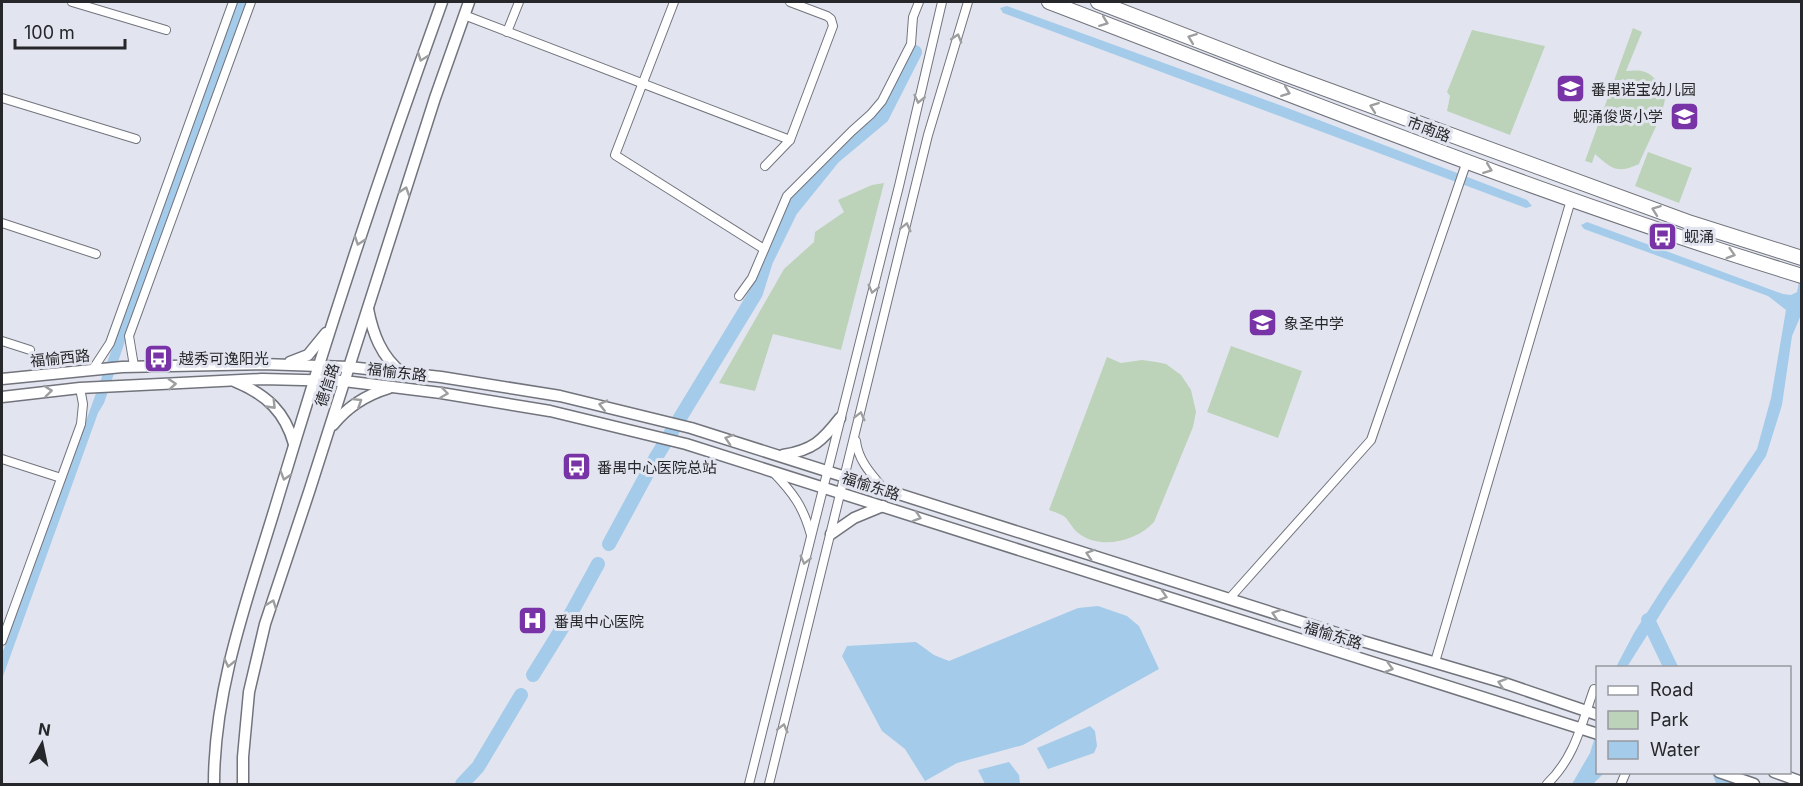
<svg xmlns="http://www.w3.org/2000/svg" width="1803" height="786" viewBox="0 0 1803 786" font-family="Inter,'Noto Sans SC',sans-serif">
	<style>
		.green { fill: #bcd2b9 }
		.water { fill: #a4cbea }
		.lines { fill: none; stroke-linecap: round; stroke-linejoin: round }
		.river { stroke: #a4cbea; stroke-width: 14 }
		.street-casing { stroke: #72747d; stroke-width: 10 }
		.secondary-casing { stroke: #72747d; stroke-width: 13 }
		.highway-casing { stroke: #72747d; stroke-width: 16 }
		.street { stroke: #fff; stroke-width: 8 }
		.secondary { stroke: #fff; stroke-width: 10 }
		.highway { stroke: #fff; stroke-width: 14 }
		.oneway { stroke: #9d9e9f }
		.labels { text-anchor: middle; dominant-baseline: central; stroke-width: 6; stroke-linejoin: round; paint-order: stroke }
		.poi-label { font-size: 15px; fill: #26272a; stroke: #e2e5ef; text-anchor: start }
		.street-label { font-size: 15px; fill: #26272a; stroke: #e2e5ef }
	</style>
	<rect width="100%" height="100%" fill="#e2e5ef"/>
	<g class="green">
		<path d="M1633,28L1642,32L1626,71C1638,70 1646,69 1655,79C1659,82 1664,89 1665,94C1667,109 1645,148 1639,164C1617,174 1612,169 1595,154L1592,163L1585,161Z"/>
		<polygon points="1472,30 1545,46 1510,135 1447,111 1450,96 1447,92"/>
		<polygon points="1648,152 1692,168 1679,203 1635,186"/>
		<polygon points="884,183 841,350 773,334 755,391 719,383 784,269 814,242 815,232 844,212 838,200 872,185"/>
		<polygon points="1231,346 1302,371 1278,438 1207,412"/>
		<path d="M1107,357L1121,363L1142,360L1156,362L1166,364L1181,375L1191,390L1196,412L1193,427L1154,522C1138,540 1103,550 1081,535C1074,531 1071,524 1066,518C1062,514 1054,512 1049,510Z"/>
	</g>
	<g class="water">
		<polygon points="237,2 247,2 155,253 104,403 98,413 2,679 2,654"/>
		<polygon points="1007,6 1285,107 1527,200 1532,206 1526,208 1003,13 1000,8"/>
		<polygon points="1587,222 1783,294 1791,295 1797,292 1801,272 1801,315 1792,336 1782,405 1766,456 1668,602 1627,667 1616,667 1634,633 1664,586 1757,449 1771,398 1786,310 1768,296 1584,229 1581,225"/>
		<polygon points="1098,606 1127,616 1139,626 1159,669 1023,745 957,763 925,781 905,749 882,731 842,656 847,646 916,642 934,655 949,661 1078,608"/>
		<polygon points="1090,726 1095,731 1097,746 1094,753 1048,769 1037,748"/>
		<polygon points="1597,731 1598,772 1604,773 1593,784 1572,784 1590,753"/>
		<polygon points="1009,762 1019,775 1020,784 985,784 978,770"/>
	</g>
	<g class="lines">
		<g class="river">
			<polyline points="609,544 655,459 756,293 766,261 791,210 833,158 882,117 915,52"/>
			<polyline points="1648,620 1671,668"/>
			<polyline points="533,675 569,617 598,564"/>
			<polyline points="1719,772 1724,784"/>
			<polyline points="462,784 478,767 521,695"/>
		</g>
		<defs>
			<g id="street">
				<polyline points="72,2 166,30"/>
				<polyline points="674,2 615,155 764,249"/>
				<polyline points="464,15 790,140"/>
				<polyline points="507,32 519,2"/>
				<polyline points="2,98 136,139"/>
				<polyline points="765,166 790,140 833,26 831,19 827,16 790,2"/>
				<polyline points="2,223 96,254"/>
				<polyline points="739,296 752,278 787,196 852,131 871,114 882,101 911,44 913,17 919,2"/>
				<polyline points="2,341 30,350"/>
				<polyline points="134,366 129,336 251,2"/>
				<polyline points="93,369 110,343 233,2"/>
				<path d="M856,441C858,460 871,474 883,488"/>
				<polyline points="2,459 61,478"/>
				<path d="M773,472C793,493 803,506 811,535"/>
				<polyline points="1229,599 1371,440 1467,161"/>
				<polyline points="2,641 81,424 83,404 80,388"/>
				<polyline points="1435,662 1571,200"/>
				<polyline points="749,784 899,186 942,2"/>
				<polyline points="769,784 928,135 968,2"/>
				<path d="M1547,784C1575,757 1581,725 1594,689"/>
				<polyline points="1621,784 1626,772"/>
			</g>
			<g id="secondary">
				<path d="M368,309C373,334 381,356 402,373"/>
				<polyline points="290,362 308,355 326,333"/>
				<polyline points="2,379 122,367 262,364 349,367 441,377 560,396 691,428 1352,638 1504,683 1598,715"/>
				<path d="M236,382C267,395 285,412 294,444"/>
				<polyline points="2,397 80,388 262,379 344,381 441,393 550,411 686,444 1598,734"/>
				<path d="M333,425C348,406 366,395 389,388"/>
				<path d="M783,455C813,450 822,441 840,418"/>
				<polyline points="831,534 854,518 883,506"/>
				<polyline points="1719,772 1754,784"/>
				<polyline points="1774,772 1802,782"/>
				<path d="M214,784C214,685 250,592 278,498C328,331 383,165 442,2"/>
				<polyline points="243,784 243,757 249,692 265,624 309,492 435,98 469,2"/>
			</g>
			<g id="highway">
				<path d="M1049,2C1298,97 1546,198 1802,276"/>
				<polyline points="1098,2 1279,72 1691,223 1802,258"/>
			</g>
		</defs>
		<use href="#street" class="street-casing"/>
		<use href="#secondary" class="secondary-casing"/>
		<use href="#highway" class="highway-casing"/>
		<use href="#street" class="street"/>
		<use href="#secondary" class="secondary"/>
		<use href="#highway" class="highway"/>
	</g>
	<defs><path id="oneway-chevron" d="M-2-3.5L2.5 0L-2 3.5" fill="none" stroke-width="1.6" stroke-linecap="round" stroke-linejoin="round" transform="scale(1.5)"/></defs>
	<g class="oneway">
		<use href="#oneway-chevron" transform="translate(1104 22) rotate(21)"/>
		<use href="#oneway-chevron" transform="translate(957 38) rotate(-73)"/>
		<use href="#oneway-chevron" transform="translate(1192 38) rotate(-159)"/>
		<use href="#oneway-chevron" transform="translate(422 57) rotate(110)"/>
		<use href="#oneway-chevron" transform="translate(1286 92) rotate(21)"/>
		<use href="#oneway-chevron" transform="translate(919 99) rotate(103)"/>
		<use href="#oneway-chevron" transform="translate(1374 107) rotate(-160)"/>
		<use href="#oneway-chevron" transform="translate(1488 169) rotate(21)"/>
		<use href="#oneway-chevron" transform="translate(405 191) rotate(-72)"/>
		<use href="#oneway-chevron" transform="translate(1656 210) rotate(-160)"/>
		<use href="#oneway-chevron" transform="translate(906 227) rotate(-76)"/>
		<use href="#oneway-chevron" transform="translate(359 241) rotate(109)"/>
		<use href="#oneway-chevron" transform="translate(1731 254) rotate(17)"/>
		<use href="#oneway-chevron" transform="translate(873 289) rotate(104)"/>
		<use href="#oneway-chevron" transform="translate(172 384) rotate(-4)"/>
		<use href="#oneway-chevron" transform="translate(48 391) rotate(-6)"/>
		<use href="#oneway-chevron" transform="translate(444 393) rotate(8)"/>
		<use href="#oneway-chevron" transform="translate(358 402) rotate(-32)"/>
		<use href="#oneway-chevron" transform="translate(272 405) rotate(46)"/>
		<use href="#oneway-chevron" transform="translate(603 405) rotate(-167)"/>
		<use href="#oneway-chevron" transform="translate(860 416) rotate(-76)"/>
		<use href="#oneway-chevron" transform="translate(729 439) rotate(-162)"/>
		<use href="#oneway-chevron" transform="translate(285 476) rotate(107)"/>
		<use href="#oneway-chevron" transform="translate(917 517) rotate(18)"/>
		<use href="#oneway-chevron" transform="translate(1090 554) rotate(-162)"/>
		<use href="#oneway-chevron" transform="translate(805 560) rotate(104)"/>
		<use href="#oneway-chevron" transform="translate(1163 596) rotate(18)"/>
		<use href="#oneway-chevron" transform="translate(272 604) rotate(-70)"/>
		<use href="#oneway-chevron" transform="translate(1276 614) rotate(-162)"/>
		<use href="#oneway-chevron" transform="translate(229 663) rotate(103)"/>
		<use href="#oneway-chevron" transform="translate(1389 668) rotate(16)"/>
		<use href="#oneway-chevron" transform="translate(1502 683) rotate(-162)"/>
		<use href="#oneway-chevron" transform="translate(783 728) rotate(-76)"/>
	</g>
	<defs>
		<symbol id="school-square" viewBox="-11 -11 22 22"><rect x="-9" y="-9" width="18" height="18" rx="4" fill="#7833a7" stroke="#e2e5ef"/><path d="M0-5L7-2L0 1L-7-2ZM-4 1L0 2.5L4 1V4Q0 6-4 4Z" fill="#fff"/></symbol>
		<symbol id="bus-square" viewBox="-11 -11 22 22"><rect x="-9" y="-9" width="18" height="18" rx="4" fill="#7833a7" stroke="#e2e5ef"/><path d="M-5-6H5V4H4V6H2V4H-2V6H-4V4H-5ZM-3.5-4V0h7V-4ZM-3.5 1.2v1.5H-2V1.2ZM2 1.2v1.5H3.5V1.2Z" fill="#fff"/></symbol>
		<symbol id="hospital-square" viewBox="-11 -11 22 22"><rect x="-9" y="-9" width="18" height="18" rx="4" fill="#7833a7" stroke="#e2e5ef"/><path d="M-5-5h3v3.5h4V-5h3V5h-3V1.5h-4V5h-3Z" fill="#fff"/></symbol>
	</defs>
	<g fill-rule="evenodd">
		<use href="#school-square" x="1554" y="72" width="33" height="33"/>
		<use href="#school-square" x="1668" y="100" width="33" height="33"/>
		<use href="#bus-square" x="1646" y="220" width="33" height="33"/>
		<use href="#school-square" x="1246" y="306" width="33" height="33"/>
		<use href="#bus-square" x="142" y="342" width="33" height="33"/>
		<use href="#bus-square" x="560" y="450" width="33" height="33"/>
		<use href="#hospital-square" x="516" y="604" width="33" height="33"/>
	</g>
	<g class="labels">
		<g class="poi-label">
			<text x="1591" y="89">番禺诺宝幼儿园</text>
			<text x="1663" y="116" text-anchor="end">蚬涌俊贤小学</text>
			<text x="1684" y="236">蚬涌</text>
			<text x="1284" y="323">象圣中学</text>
			<text x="179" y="358">越秀可逸阳光</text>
			<text x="597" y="467">番禺中心医院总站</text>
			<text x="554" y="621">番禺中心医院</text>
		</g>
		<g class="street-label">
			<text transform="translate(1429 129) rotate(21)">市南路</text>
			<text transform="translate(60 358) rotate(-6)">福愉西路</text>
			<text transform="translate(397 372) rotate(7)">福愉东路</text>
			<text transform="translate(327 385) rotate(-72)">德信路</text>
			<text transform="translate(871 486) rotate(18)">福愉东路</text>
			<text transform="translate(1333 635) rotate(17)">福愉东路</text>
		</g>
	</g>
	<rect width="1803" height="786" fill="none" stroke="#26272a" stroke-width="6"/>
	<rect x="1596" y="666" width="195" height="108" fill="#e2e5ef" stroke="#9799a0" stroke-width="1.5"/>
	<rect x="1608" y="686" width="30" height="9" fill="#ffffff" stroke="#9799a0" stroke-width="1.5"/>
	<text x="1650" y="696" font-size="18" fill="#26272a">Road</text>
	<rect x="1608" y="711" width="30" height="18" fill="#bcd2b9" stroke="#9799a0" stroke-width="1.5"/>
	<text x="1650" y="726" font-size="18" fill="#26272a">Park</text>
	<rect x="1608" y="741" width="30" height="18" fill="#a4cbea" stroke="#9799a0" stroke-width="1.5"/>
	<text x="1650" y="756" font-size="18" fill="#26272a">Water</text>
	<g transform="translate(42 744) rotate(9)" stroke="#e2e5ef" stroke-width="4.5" paint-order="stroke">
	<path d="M0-4.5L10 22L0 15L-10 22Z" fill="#26272a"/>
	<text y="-9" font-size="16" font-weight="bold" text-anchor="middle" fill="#26272a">N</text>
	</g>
	<path d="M15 39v9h110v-9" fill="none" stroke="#26272a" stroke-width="3"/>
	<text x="24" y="39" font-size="18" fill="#26272a" stroke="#e2e5ef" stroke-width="4.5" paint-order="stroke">100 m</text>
</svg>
